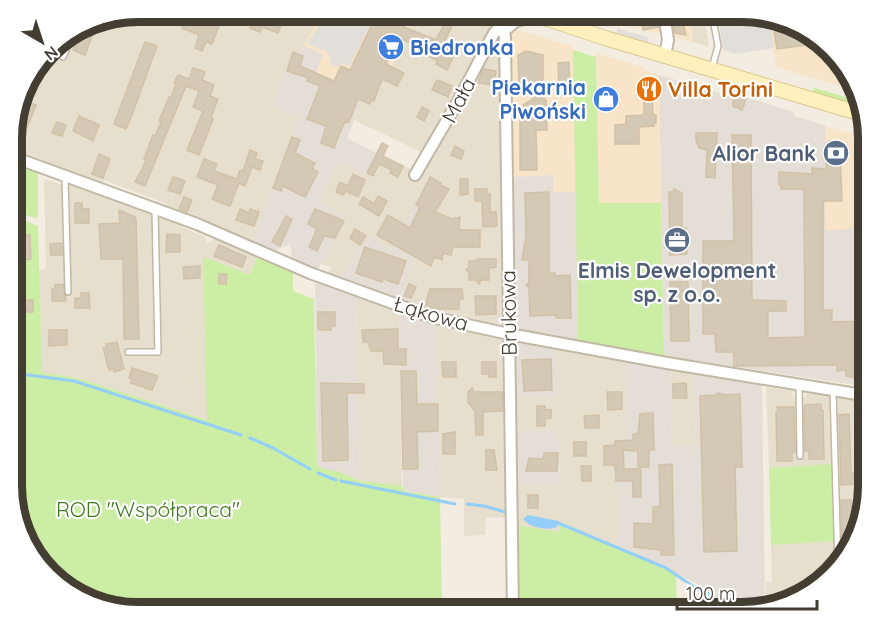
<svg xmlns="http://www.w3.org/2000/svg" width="881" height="624" viewBox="0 0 881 624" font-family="Quicksand,sans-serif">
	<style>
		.residential { fill: #e7dfce }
		.commercial { fill: #f8e4c8 }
		.industrial { fill: #e4ded6 }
		.green { fill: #cbeda4 }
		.parking { fill: #e2dfda }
		.water { fill: #94cff8 }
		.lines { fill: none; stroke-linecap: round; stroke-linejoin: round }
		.stream { stroke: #94cff8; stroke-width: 3 }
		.building { fill: #d4c9b5; stroke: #d1c1a7; stroke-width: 1.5 }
		.lane-casing { stroke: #c1b8a5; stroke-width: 8 }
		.street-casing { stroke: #c1b8a5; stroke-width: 14 }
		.secondary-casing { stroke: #dbc78c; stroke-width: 16 }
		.lane { stroke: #fff; stroke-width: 5 }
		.street { stroke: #fff; stroke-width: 10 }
		.secondary { stroke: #fff0be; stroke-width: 14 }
		.labels { text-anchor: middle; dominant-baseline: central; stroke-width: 4.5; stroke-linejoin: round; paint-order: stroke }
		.shop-label { font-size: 21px; font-weight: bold; fill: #366cbe; stroke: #fff; text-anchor: start }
		.food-label { font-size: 21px; font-weight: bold; fill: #c56008; stroke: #fff; text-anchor: start }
		.street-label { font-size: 21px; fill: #443d31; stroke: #fff }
		.service-label { font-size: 21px; font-weight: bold; fill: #4e5e75; stroke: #fff; text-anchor: end }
		.park-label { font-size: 21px; fill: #417b1f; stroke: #fff }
		.rim { fill: none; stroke: #443d31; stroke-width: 8 }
	</style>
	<rect width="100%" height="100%" fill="#f3ede1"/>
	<g class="residential">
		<polygon points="689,13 704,13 709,47 693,42"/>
		<polygon points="462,15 493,26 425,154 354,120 374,68 391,67 417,16"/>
		<polygon points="319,17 300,53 293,52 272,106 299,117 253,242 167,207 167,204 104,180 102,183 13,151 13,121 29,75 55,43 97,19"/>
		<polygon points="498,34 502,320 494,326 430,311 401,300 416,254 424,253 442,259 446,243 391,250 368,237 339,277 328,274 331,267 321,264 345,220 319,202 339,162 383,156 415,171 409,178 413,182 418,176"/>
		<polygon points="44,179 69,187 70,182 182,223 182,227 205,237 207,244 217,237 258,255 250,275 204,258 208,420 84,380 67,376 42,373 39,270 46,269"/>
		<polygon points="365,296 399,308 402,486 360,481 356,300 364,301"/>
		<polygon points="437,325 502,337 505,517 486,518 485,535 464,536 464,499 440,497"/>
		<polygon points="556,346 625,360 626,468 616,468 618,547 561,522 559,532 517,525 517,485 560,484 558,431 516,431 516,398 557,397"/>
		<polygon points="670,368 694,374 696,446 672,446"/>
		<polygon points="766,387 792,391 793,397 805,397 808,393 869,401 869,494 843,563 799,599 765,607 766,582 772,582 771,545 835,541 833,465 769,468"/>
	</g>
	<g class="commercial">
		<polygon points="660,13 663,34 643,30 597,14"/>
		<polygon points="667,13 689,13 693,42 670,36"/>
		<polygon points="417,16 391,67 360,92 316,74 304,46 319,17"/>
		<polygon points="770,20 820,38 851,76 853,90 776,67"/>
		<polygon points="516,30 573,46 576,192 553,192 553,175 512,177 510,35"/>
		<polygon points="596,53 643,67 643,70 659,75 661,203 599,203"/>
		<polygon points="825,126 869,138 869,227 826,231"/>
	</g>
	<g class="industrial">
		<polygon points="304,46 323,54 316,74 365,93 347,138 383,156 373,176 339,162 319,202 343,215 345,220 318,269 292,258 290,244 274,251 253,242 299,117 272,107 292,52 300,53"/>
		<polygon points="659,75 729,96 730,92 794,112 794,116 825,125 826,231 869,227 869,387 664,356"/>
		<polygon points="553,175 553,192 576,192 578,341 520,329 515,323 512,177"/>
		<polygon points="415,205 452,219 442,260 436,257 416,254 401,300 339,277 368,236 391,250"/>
		<polygon points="315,278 365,296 364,301 356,301 360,481 339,472 317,467"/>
		<polygon points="399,308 422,321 437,325 440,497 403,491"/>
		<polygon points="520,339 556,346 558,398 516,398 514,344"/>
		<polygon points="625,360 670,368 672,446 696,445 694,374 762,384 765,607 743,612 699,612 698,584 618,547 616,468 626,468"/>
		<polygon points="558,430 560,484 517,485 516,431"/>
	</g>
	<g class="green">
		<polygon points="573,50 596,57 599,203 661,203 664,356 578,341"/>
		<polygon points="812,87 852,99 850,103 814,93"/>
		<path d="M21,166L38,172V219L23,214C12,202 7,177 21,166Z"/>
		<polygon points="13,216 38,226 42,373 67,376 84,380 207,420 203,257 250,275 258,255 293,270 293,291 314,299 317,467 339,472 360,481 402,486 403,491 440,497 442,612 130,612 61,586 29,549 13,502"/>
		<polygon points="833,464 835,541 771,545 769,468"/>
		<polygon points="560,522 676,572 677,612 519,612 517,525 559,532"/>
	</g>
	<g class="parking">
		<polygon points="735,12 751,12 770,20 774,48 736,54 723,50 718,15"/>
		<polygon points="375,16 349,66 341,63 338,67 330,64 330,56 326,51 307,44 324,17"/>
		<polygon points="617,28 647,37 649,44 617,35"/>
	</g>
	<g class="water">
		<path d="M528,515L558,521L557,527C546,531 531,528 523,519Z"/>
		<polygon points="705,591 707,591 734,612 703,612 702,594"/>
	</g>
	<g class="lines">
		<g class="stream">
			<polyline points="13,373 74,381 241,435"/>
			<polyline points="250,438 273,448 310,469"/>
			<polyline points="318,473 336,480"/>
			<polyline points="341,481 455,504"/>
			<polyline points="467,504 484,506 509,513"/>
			<polyline points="556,522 666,568 706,595"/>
		</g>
	</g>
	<g class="building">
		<polygon points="657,13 659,27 643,30 642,20 625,22 623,14"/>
		<polygon points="672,13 681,13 686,35 675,33"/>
		<polygon points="376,16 410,16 404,27 436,40 445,22 452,26 444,43 457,49 447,70 436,64 438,61 428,56 430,52 399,38 386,64 404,73 397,86 382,79 374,101 371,100 370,104 358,99 349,122 344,123 334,148 321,143 326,126 307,119 320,86 307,81 309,78 287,71 293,52 303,56 300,66 334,81 341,66 350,70"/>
		<polygon points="258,17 269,17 268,20 281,26 278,33 262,27 260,32 250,28 253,21 256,22"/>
		<polygon points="187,18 222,18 212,44 206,42 202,51 195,48 199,35 182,28"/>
		<polygon points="98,19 85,55 73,50 82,28"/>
		<polygon points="777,22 820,38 823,43 777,49 774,32 778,32"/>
		<polygon points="145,42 157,46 132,115 126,129 114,124"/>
		<polygon points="526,51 543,55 543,87 519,87 518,55"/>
		<polygon points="569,62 570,94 559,94 558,63"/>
		<polygon points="193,68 205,72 202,80 214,85 210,96 218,99 211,118 213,119 199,155 187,150 203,111 193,107 199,91 186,86 145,186 135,182 143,167 146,160 144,159 153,135 155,136 161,122 159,121 169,97 171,98 176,84 174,83 178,75 189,79"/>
		<polygon points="483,69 496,71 493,85 478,83"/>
		<polygon points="437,80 452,86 448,97 432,90"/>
		<polygon points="652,85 653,115 656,115 656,123 654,123 654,126 639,127 639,144 615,144 615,125 626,124 626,116 644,115 644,86"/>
		<polygon points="544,92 544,100 546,100 547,130 536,130 537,170 520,170 520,113 524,107 523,105"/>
		<polygon points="733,95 741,95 746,99 742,110 733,106"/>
		<rect x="602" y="96" width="13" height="12"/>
		<polygon points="20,100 36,105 27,128 16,124 19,115 16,114"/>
		<polygon points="422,107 429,111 424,121 417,117"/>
		<polygon points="79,116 99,125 93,141 73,131"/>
		<polygon points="57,122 66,125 62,136 52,133"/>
		<polygon points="696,133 717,133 715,178 706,177 707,150 699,148 696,141"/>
		<polygon points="732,135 751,135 752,300 786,301 786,311 768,311 768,338 805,337 804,189 781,189 781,185 779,185 779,172 812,174 812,168 826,169 826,144 829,141 840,151 842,201 823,201 823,310 832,310 832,322 869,321 869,381 846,376 846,370 837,371 837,365 734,366 734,352 716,352 715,334 703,334 703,241 734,241"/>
		<polygon points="292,137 300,140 295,153 315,163 312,168 318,172 305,197 283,186 281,191 273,188"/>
		<polygon points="382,143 388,146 383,156 403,166 398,177 390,173 392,170 379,164 373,176 367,173"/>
		<polygon points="455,146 464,151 461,159 451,155"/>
		<polygon points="250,150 257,153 255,159 263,161 260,170 252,167 245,186 239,183 230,206 212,199 218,185 197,177 204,159 217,164 214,171 237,179 240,170 243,171"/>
		<polygon points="99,154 110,159 103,178 92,174"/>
		<rect x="861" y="160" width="8" height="32"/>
		<polygon points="353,174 365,180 358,197 346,191 343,195 336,192 340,182 348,186"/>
		<polygon points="173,177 185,181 180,194 168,190"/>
		<polygon points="430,177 441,183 440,185 449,189 435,212 452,219 460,217 459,230 480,230 480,247 453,247 451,255 443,253 442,260 434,257 431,266 377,235 388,215 410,228 420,207 416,205"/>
		<polygon points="460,179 468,179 468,194 460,195"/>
		<polygon points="475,189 487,189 487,194 490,194 490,212 496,212 497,226 483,227 482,201 475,201"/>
		<polygon points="674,189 682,193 682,228 686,228 687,254 670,255 669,192 673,192"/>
		<polygon points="549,192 549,273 555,273 555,276 570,275 571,318 556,318 556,315 530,316 529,288 526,285 529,282 529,260 522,260 525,241 526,241 525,193"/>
		<polygon points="378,196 387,201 379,216 359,204 363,197 374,204"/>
		<polygon points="184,197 192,200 187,212 179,209"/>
		<polygon points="75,203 82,203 82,209 89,209 89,223 75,223"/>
		<polygon points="240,209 249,213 250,209 259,212 254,226 236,220"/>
		<polygon points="315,209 344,221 335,238 324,236 317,251 309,247 317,229 308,224"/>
		<polygon points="119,210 135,217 136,219 139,339 124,339 123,259 101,259 99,224 120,223"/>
		<polygon points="286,216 292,219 280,246 272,242"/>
		<polygon points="355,229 366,236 360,245 350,238"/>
		<polygon points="167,234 180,235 180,252 166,252"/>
		<polygon points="22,235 30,235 31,259 23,260"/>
		<polygon points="62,243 62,255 51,255 50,244"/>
		<polygon points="219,245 246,257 242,267 214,256"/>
		<polygon points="365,247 406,261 398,284 383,279 382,282 356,273"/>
		<polygon points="477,259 496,259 496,267 489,268 489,280 481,280 479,284 476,280 469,280 469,272 466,270 469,267 469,261 476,261"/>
		<polygon points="200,266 200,278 184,279 183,267"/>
		<polygon points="219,274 227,274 226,284 219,284"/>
		<polygon points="670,282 688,282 689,341 671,341"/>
		<polygon points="63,284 66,301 52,301 52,289 55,289 55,285"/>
		<polygon points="409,284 416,287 411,298 404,296"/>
		<polygon points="430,289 462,289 463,299 459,299 459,309 433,309 425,306"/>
		<polygon points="81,293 89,293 90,308 75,308 75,298 81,298"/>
		<polygon points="475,296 496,296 496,314 476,315"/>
		<rect x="22" y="300" width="11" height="12"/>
		<polygon points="318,312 335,312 335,326 331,326 331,330 320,330 318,328"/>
		<polygon points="398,329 398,349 406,349 406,365 384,364 383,351 371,351 368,342 363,342 362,330"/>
		<polygon points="49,330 67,330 67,345 49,346"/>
		<polygon points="117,342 124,369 114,372 113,369 109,370 103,348 107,347 106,344"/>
		<polygon points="551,359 552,390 524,391 522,360"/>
		<polygon points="442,362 456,362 456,377 443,377"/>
		<polygon points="482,362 496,362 496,377 489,377 489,374 482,374"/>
		<polygon points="132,368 158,376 152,390 131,383 132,379 129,378"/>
		<polygon points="401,371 416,371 417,404 438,404 438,431 417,432 418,469 403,469"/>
		<polygon points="321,383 364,384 364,393 347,393 348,460 323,461"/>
		<polygon points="686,383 687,398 673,398 673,384"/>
		<polygon points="472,388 474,392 502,392 503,411 483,412 483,435 476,435 475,411 468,402 468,392"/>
		<polygon points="607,392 622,392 622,409 608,410"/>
		<polygon points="718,393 724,395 740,394 742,467 735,467 737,551 704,552 700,396 716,395"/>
		<polygon points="821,404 821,410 823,410 824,459 809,459 809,451 805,451 804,408 805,405"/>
		<polygon points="537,406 545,406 545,410 551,410 551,418 545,418 545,426 537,426"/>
		<polygon points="777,407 794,407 795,452 792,453 792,461 777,461 776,412 778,412"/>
		<polygon points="653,413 654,450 649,450 649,467 638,467 638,451 623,450 624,469 641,469 641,497 633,497 633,481 616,481 615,465 604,465 604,446 615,445 615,441 633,440 633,434 638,434 640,414"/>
		<polygon points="849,414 851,473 854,473 855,484 841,485 839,415"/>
		<polygon points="599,415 599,428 585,428 584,416"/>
		<polygon points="455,432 455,454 443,454 443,434"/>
		<rect x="574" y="442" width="12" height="14"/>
		<polygon points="486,450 494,450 497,470 486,470"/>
		<polygon points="544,453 558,453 557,471 526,471 529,458 543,459"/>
		<polygon points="672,464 674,555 661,555 661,550 634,547 634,523 653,524 653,507 660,507 659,465"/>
		<polygon points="581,466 591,466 591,481 582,481"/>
		<rect x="528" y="495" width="10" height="13"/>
		<polygon points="841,500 851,500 852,537 843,563"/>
	</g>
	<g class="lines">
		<defs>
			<g id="lane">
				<polyline points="63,57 73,33"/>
				<polyline points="712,68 718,46 712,13"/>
				<polyline points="65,176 68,292"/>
				<polyline points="128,352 158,352 155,210"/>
				<polyline points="799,385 800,456"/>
				<polyline points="833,390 838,566"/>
			</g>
			<g id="street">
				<polyline points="664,13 668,40 665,56"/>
				<polyline points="498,15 505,37 513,612"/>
				<polyline points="504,31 516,21 534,17"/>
				<polyline points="13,157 197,224 310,273 431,317 509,334 667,363 869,396"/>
				<polyline points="415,175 457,103 494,33 502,25"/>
			</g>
			<polyline id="secondary" points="526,15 548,19 605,38 865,115"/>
		</defs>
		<use href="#lane" class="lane-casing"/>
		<use href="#street" class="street-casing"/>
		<use href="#secondary" class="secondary-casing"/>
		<use href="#lane" class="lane"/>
		<use href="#street" class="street"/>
		<use href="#secondary" class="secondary"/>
	</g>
	<defs>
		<symbol id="supermarket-disc" viewBox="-11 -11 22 22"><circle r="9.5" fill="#3f7fe0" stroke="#fff"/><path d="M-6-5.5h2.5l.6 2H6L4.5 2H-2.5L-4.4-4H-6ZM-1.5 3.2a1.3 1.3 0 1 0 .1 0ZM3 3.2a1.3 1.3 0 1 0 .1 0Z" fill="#fff"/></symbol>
		<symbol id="restaurant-disc" viewBox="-11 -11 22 22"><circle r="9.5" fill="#e8710a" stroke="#fff"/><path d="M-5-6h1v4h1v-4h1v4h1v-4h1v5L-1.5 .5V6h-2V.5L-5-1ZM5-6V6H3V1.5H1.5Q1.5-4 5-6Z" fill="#fff"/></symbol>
		<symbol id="shop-disc" viewBox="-11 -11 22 22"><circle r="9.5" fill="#3f7fe0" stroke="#fff"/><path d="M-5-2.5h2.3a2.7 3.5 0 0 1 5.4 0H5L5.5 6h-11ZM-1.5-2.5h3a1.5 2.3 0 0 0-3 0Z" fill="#fff"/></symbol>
		<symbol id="bank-disc" viewBox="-11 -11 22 22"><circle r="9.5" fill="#5c6f8a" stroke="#fff"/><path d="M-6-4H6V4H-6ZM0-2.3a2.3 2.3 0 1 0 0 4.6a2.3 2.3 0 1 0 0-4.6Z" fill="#fff"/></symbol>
		<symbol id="office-disc" viewBox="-11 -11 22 22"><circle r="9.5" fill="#5c6f8a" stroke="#fff"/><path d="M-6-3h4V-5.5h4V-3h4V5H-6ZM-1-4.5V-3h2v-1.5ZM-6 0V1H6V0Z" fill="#fff"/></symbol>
	</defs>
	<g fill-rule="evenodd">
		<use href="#supermarket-disc" x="376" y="32" width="30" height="30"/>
		<use href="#restaurant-disc" x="634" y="74" width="30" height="30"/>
		<use href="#shop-disc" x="591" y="84" width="30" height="30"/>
		<use href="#bank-disc" x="821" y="138" width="30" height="30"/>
		<use href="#office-disc" x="662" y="225" width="30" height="30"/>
	</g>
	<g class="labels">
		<g class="shop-label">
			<text x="410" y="47">Biedronka</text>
			<text x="586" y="87" text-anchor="end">Piekarnia<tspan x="586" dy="24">Piwoński</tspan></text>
		</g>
		<g class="food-label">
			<text x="668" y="89">Villa Torini</text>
		</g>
		<g class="street-label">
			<text transform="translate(458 100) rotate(-62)">Mała</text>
			<text transform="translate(431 313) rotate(16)">Łąkowa</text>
			<text transform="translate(508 313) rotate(-91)">Brukowa</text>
		</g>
		<g class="service-label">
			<text x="816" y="153">Alior Bank</text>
			<text x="677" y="270" text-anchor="middle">Elmis Dewelopment<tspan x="677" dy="24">sp. z o.o.</tspan></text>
		</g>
		<g class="park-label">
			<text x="148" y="509">ROD "Współpraca"</text>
		</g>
	</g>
	<path d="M0 0H881V624H0ZM138 22H742A116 116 0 0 1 858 138V486A116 116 0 0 1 742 602H138A116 116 0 0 1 22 486V138A116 116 0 0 1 138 22Z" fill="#fff" fill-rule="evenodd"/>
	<path class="rim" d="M138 22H742A116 116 0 0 1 858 138V486A116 116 0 0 1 742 602H138A116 116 0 0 1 22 486V138A116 116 0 0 1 138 22Z"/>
	<g transform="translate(42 42) rotate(141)" stroke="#ffffff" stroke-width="4.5" paint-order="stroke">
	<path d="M0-4.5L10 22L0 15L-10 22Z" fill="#443d31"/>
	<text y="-9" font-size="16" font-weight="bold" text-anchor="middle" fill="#443d31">N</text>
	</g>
	<path d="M677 600v9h140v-9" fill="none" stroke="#443d31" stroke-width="3"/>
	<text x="686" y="600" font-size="18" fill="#443d31" stroke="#ffffff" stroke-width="4.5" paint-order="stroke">100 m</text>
</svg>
